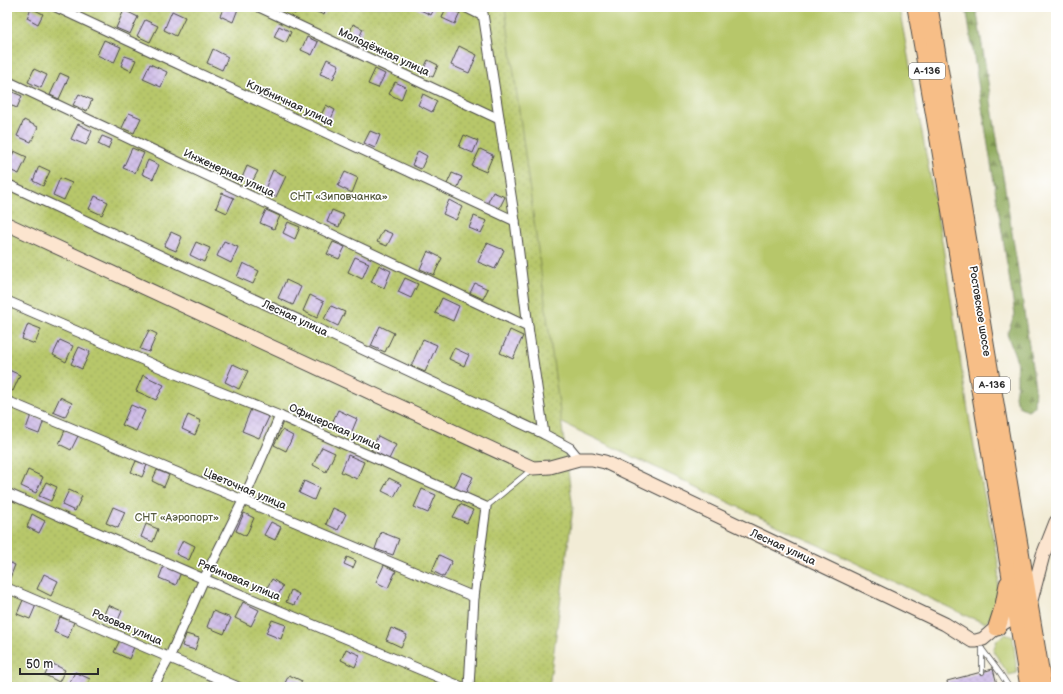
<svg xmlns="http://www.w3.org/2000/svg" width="1063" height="694" viewBox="0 0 1063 694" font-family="'Balsamiq Sans',sans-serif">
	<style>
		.grass { fill: #b7c76a; stroke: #71794a }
		.forest { fill: url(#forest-firs); stroke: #5e6c44 }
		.garden { fill: url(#garden-dots); stroke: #71794a }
		.building { fill: url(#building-cross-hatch) }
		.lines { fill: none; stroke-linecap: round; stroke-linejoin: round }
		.lane-casing { stroke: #494845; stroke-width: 6 }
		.street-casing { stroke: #494845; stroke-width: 11 }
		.secondary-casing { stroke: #494845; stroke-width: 15 }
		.highway-casing { stroke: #494845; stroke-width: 19 }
		.lane { stroke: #fff; stroke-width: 4.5 }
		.street { stroke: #fff; stroke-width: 9 }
		.secondary { stroke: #fce5cf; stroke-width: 13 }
		.highway { stroke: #f7be87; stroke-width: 17 }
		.labels { text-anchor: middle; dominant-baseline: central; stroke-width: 3.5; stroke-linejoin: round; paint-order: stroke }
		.shield { fill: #fff; stroke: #6b6b6b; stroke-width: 1 }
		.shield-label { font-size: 10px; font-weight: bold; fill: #2b2b2b }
		.street-label { font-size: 11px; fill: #2b2b2b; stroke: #fff }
		.park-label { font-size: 11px; fill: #555a3e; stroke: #fff }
	</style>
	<defs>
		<pattern id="forest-firs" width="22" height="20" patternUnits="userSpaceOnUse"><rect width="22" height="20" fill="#91ac5e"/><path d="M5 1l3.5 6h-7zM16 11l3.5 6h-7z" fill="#778c4e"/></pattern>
		<pattern id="garden-dots" width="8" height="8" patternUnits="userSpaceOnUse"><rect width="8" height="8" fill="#b7c76a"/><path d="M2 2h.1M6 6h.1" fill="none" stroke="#9eab5c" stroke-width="1.8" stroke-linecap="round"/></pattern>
		<pattern id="building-cross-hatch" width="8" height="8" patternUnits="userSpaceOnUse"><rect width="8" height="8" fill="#cdbae7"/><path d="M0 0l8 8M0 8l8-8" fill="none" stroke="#b0a0c6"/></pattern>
	</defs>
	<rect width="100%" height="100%" fill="#fff"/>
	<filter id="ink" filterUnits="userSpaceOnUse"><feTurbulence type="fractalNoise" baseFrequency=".025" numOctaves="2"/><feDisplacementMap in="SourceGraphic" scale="8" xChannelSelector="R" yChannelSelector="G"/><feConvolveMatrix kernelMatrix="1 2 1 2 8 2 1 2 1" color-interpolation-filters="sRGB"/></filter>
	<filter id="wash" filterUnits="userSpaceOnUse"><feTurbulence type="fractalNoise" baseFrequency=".012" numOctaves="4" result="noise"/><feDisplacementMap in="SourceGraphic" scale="16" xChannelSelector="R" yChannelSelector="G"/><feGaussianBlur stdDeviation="0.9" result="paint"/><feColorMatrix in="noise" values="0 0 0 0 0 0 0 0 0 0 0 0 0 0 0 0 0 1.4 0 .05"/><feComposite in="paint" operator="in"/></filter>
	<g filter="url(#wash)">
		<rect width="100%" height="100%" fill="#f2ecd6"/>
		<g class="grass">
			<polygon points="499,7 899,7 943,247 972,436 999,567 996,609 986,623 969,617 552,418"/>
			<polygon points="1005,634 1013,637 1017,673 1009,675 993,651 997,640"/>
		</g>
		<polygon class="forest" points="966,7 976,7 1018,270 1035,387 1034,406 1028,410 1020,407 1015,397 1017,383 1017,361 1007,334 1015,314"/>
		<polygon class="garden" points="7,7 505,7 573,508 549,687 7,687"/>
		<g id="blocks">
			<g class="building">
				<polygon points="224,7 233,7 238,9 233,22 220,16"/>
				<polygon points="279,7 298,7 295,14"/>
				<polygon points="310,7 327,7 324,15 310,9"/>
				<polygon points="414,7 435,7 431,15"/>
				<polygon points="446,7 460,13 455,24 442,18"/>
				<polygon points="31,8 43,14 38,24 27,18"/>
				<polygon points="124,10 138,17 130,34 116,28"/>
				<polygon points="172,11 185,17 176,36 164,30"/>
				<polygon points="145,20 158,26 150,42 137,36"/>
				<polygon points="353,24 363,29 356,44 347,40"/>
				<polygon points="279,26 291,32 286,43 274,37"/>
				<polygon points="307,37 318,42 312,55 301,50"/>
				<polygon points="104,40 121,47 114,63 97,55"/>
				<polygon points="459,46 477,55 469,73 451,65"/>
				<polygon points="213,49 228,57 222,70 207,63"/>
				<polygon points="125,56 136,60 131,71 121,66"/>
				<polygon points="327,59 339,65 333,79 320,74"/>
				<polygon points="428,60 438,65 433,77 422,72"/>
				<polygon points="150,64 167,72 161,87 143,79"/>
				<polygon points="34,69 47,75 41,88 28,82"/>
				<polygon points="375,69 385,74 378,88 368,84"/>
				<polygon points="60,73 69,77 59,99 50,95"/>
				<polygon points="395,82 406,87 401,100 389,94"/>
				<polygon points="8,90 22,96 17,108 7,104 7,93"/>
				<polygon points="79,94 92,100 87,111 73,105"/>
				<polygon points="423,94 437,101 432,112 418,105"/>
				<polygon points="326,105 335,110 329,123 319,119"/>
				<polygon points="129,113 141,118 134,133 122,128"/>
				<polygon points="24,120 38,127 31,142 17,136"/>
				<polygon points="78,124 92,131 86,145 71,139"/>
				<polygon points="370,131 380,135 375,148 364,143"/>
				<polygon points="464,135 478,141 473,153 459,147"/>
				<polygon points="102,136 112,140 108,149 98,144"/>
				<polygon points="132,148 144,153 135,173 123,168"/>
				<polygon points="480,149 493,155 486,172 472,166"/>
				<polygon points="14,151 27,157 19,174 7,169"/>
				<polygon points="418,151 427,156 421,169 412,165"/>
				<polygon points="148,160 159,165 153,179 142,174"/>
				<polygon points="39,166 50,171 43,186 33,181"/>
				<polygon points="247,166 258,171 251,184 241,180"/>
				<polygon points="273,170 286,176 276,197 264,191"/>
				<polygon points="345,172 358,178 352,193 338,186"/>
				<polygon points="452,173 462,177 457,189 447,184"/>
				<polygon points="60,178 72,183 64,200 53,195"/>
				<polygon points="493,192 505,197 499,209 487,204"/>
				<polygon points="222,193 234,198 227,213 216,208"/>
				<polygon points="95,196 108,202 102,215 89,209"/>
				<polygon points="449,200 462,207 456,220 443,214"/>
				<polygon points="266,210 280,216 274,229 260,223"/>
				<polygon points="332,210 344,215 339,227 327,222"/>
				<polygon points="474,216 487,221 481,233 469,228"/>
				<polygon points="288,222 300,227 295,239 283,233"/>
				<polygon points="383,230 393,234 387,246 377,242"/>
				<polygon points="171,232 182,237 176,251 164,246"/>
				<polygon points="224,241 238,247 231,263 217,256"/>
				<polygon points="196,242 210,248 204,262 190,255"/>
				<polygon points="333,242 345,247 339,259 327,254"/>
				<polygon points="487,243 504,250 495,269 478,262"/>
				<polygon points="428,251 442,258 434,275 420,269"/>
				<polygon points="355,257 369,263 362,279 348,272"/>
				<polygon points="243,263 259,271 253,284 237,277"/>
				<polygon points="379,265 391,271 384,288 371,282"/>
				<polygon points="405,278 418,284 411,298 398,292"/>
				<polygon points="286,280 301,287 293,305 278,298"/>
				<polygon points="475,283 488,289 483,299 470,293"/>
				<polygon points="310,295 324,302 317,318 303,311"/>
				<polygon points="442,298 459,306 453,321 435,313"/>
				<polygon points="331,306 345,312 338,326 324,319"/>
				<polygon points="28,324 41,329 35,344 22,339"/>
				<polygon points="380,326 394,333 385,352 371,346"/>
				<polygon points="149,330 157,334 149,352 140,349"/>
				<polygon points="510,330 523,336 513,359 500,353"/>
				<polygon points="423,339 437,345 425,372 411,366"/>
				<polygon points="60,340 73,346 66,362 53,355"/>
				<polygon points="79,347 90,352 82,369 71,364"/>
				<polygon points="454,348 469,355 464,366 449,359"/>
				<polygon points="233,364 248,371 239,389 225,382"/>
				<polygon points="9,370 20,375 13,391 7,389 7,375"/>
				<polygon points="143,375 164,385 156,400 136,391"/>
				<polygon points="60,397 72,403 65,417 53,412"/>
				<polygon points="131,405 145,411 136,431 122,425"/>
				<polygon points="251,409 269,417 259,438 242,431"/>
				<polygon points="338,410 357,419 350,436 330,427"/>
				<polygon points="31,415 44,420 39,434 26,429"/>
				<polygon points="188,415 201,421 195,435 182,429"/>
				<polygon points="65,430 78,436 71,450 59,444"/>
				<polygon points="282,430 293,436 286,451 274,445"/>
				<polygon points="378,436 396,445 389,459 371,450"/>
				<polygon points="322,447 335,453 326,472 313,465"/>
				<polygon points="348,455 364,462 357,479 341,472"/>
				<polygon points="136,461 147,465 142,477 131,472"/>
				<polygon points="28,470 43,477 36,493 21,486"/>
				<polygon points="157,470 169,475 164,487 152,481"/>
				<polygon points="462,472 473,477 465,494 454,488"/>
				<polygon points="389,478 401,484 394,497 382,491"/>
				<polygon points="304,481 319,488 314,500 299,493"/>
				<polygon points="46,482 57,487 51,501 39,496"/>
				<polygon points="422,489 436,495 428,513 414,507"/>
				<polygon points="69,490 82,496 75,511 62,505"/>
				<polygon points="460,504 473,510 467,523 453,517"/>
				<polygon points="113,507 125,512 118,528 106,523"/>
				<polygon points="333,508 346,514 338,530 326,524"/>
				<polygon points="244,513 254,518 246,536 236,531"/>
				<polygon points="32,514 45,521 39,533 27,527"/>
				<polygon points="271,522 281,527 275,540 264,535"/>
				<polygon points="146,524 158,529 153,542 141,537"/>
				<polygon points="381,532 399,539 393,555 375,549"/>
				<polygon points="183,540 195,546 189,560 176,554"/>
				<polygon points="439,555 452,561 444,577 432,571"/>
				<polygon points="347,557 356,561 353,568 344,564"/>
				<polygon points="7,561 15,565 10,578 7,577"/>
				<polygon points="164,565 181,572 176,585 159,578"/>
				<polygon points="384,565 396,571 388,588 376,582"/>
				<polygon points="44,574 58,581 51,596 37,589"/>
				<polygon points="272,579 283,586 277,597 265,591"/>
				<polygon points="291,590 299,594 294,605 286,602"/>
				<polygon points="23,600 36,605 30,619 17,614"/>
				<polygon points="243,602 259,610 251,626 235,618"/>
				<polygon points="108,605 122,611 116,625 102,619"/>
				<polygon points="213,611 231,618 224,634 207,627"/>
				<polygon points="60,617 74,622 68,638 54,632"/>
				<polygon points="272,620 286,625 281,639 266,633"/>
				<polygon points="391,628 407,635 401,647 386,640"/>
				<polygon points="186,634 199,638 195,650 182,646"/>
				<polygon points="120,640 134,647 129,659 114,652"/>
				<polygon points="346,649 360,655 355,667 341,660"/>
				<polygon points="51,663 65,670 59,682 45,675"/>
				<polygon points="993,669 997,684 986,687 948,687 947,681"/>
				<polygon points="75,672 90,679 86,687 71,687 68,686"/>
				<polygon points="289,675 302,681 299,687 283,687"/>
			</g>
		</g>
	</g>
	<g filter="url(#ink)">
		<use href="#blocks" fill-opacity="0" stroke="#494845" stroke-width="1"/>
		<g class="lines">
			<defs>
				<g id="lane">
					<polyline points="486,507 532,469"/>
					<polyline points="982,649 1000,673 1009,687"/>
					<polyline points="982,672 982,649"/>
				</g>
				<g id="street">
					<polyline points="56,7 515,221"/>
					<polyline points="259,7 499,119"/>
					<polyline points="465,7 483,16"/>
					<polyline points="482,7 515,221 528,327 544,434"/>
					<polyline points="7,81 528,327"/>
					<polyline points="7,184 544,434 570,448 579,459"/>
					<polyline points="7,301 166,370 280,416 486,507 474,597 469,687"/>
					<polyline points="7,401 474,597"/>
					<polyline points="7,493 204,579 462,687"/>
					<polyline points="7,588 238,687"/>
					<polyline points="7,685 11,687"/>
					<polyline points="153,687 169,658 204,579 243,501 280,416"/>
				</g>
				<polyline id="secondary" points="7,224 533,468 550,467 579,459 592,459 605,462 945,624 972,641 976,641 983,639 997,627 1029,608 1043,555 1056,522"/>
				<g id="highway">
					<polyline points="916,7 938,134 1029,687"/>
					<path d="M929,7C968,233 1003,461 1043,687"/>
					<polyline points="997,627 1004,605 1008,584"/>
				</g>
			</defs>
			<use href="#lane" class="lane-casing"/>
			<use href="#street" class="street-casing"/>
			<use href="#secondary" class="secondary-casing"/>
			<use href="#highway" class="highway-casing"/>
			<use href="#lane" class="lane"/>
			<use href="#street" class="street"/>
			<use href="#secondary" class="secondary"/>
			<use href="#highway" class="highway"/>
		</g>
	</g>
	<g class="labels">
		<g class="shield">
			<rect x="909" y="63" width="36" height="16" rx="3"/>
			<rect x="974" y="377" width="36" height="16" rx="3"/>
		</g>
		<g class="shield-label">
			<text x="927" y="71">А-136</text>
			<text x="992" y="385">А-136</text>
		</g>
		<g class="street-label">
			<text transform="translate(384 52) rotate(25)">Молодёжная улица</text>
			<text transform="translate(290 103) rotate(25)">Клубничная улица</text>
			<text transform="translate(229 173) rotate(25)">Инженерная улица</text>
			<text transform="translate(980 311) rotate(81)">Ростовское шоссе</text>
			<text transform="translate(295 318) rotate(25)">Лесная улица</text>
			<text transform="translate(335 427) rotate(24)">Офицерская улица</text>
			<text transform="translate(245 489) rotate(23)">Цветочная улица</text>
			<text transform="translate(783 547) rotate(25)">Лесная улица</text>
			<text transform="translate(239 580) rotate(23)">Рябиновая улица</text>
			<text transform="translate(127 627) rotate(23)">Розовая улица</text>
		</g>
		<g class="park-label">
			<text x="339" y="196">СНТ «Зиповчанка»</text>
			<text x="177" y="517">СНТ «Аэропорт»</text>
		</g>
	</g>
	<rect width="1063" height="694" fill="none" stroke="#fff" stroke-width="24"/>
	<path d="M20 668v6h78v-6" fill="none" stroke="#2b2b2b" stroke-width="2"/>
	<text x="26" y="668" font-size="12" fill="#2b2b2b" stroke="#ffffff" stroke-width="3" paint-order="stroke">50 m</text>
</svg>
